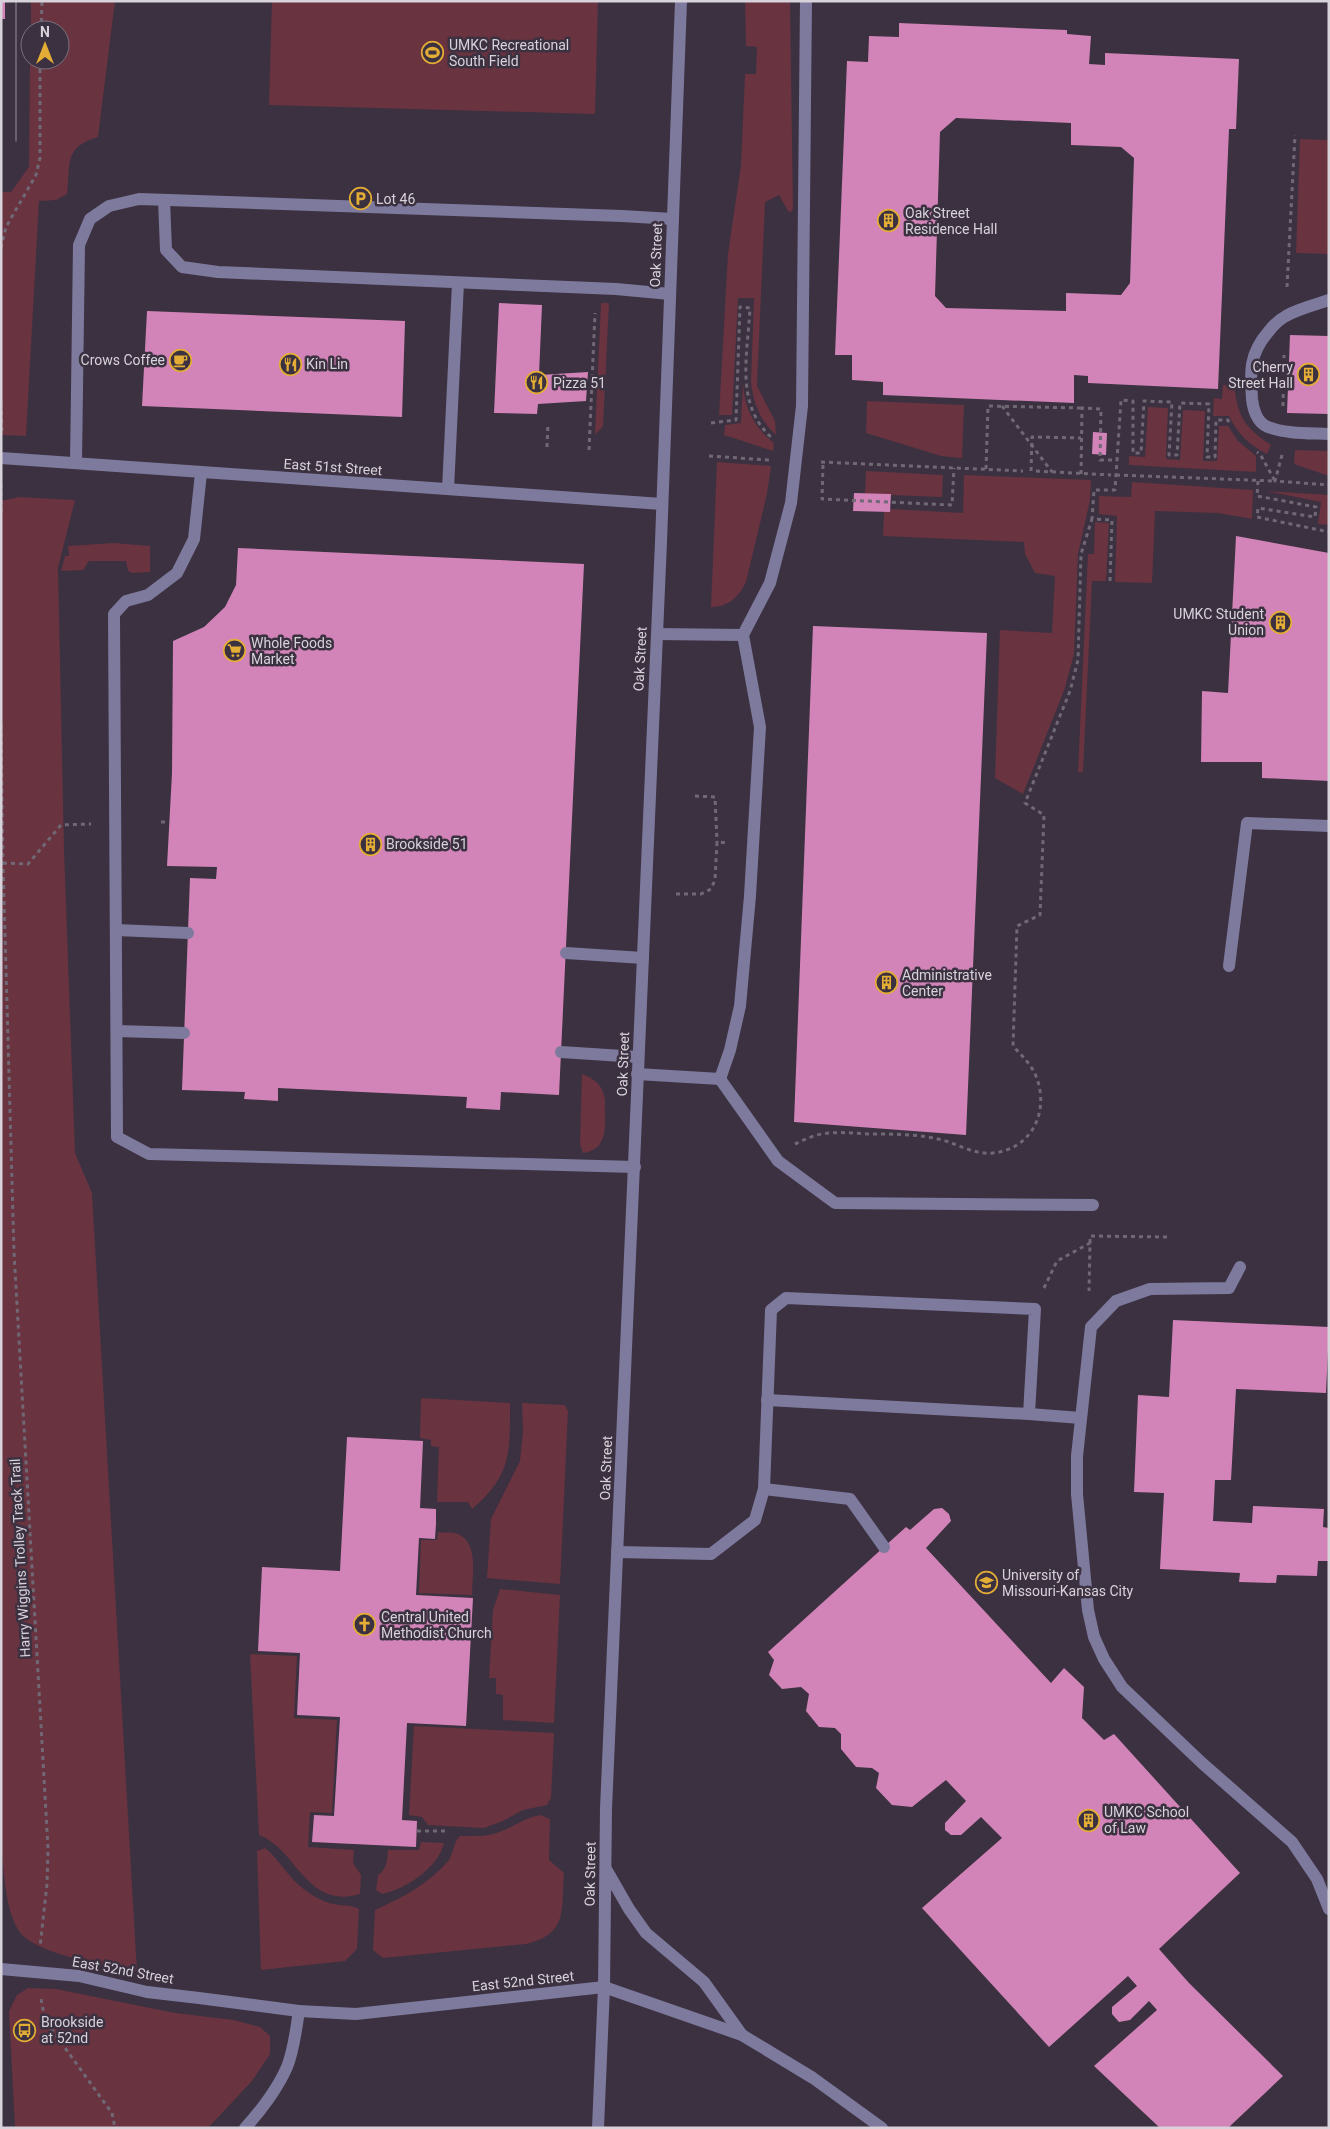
<svg xmlns="http://www.w3.org/2000/svg" width="1330" height="2129" viewBox="0 0 1330 2129" font-family="Roboto,sans-serif">
	<style>
		.green { fill: #693340 }
		.building { fill: #d284b8; fill-rule: evenodd }
		.lines { fill: none; stroke-linecap: round; stroke-linejoin: round }
		.path { stroke: #716875; stroke-width: 3; stroke-dasharray: 4 4; stroke-linecap: butt }
		.minor { stroke: #7e7a9d; stroke-width: 12 }
		.tram { stroke: #9a929e; stroke-width: 1 }
		.labels { text-anchor: middle; dominant-baseline: central; stroke-width: 5; stroke-linejoin: round; paint-order: stroke }
		.poi-label { font-size: 14px; fill: #d8d2db; stroke: #3b3140; text-anchor: start }
		.street-label { font-size: 14px; fill: #d8d2db; stroke: #3b3140 }
	</style>
	<rect width="100%" height="100%" fill="#3b3140"/>
	<g class="green">
		<path d="M31,1H115L98,137C63,147 71,164 67,194L56,200L39,201L26,436L1,435V192H11L29,167L30,60H60V30H31Z"/>
		<polygon points="272,1 598,1 595,114 269,105"/>
		<path d="M745,1H790L793,209L791,212L788,211L779,195L765,202L757,386L775,421L776,435C760,420 754,405 751,383L754,298H738L732,415H719L728,254L741,165L745,74H756L757,47L746,46Z"/>
		<polygon points="1300,139 1329,140 1329,254 1296,253"/>
		<polygon points="601,303 609,303 603,426 595,435"/>
		<path d="M743,382C744,408 754,427 774,443L773,451L724,435L725,425L741,423Z"/>
		<path d="M1223,385H1234C1238,417 1244,427 1271,445L1267,454C1249,445 1238,434 1229,416H1213L1214,398L1222,399Z"/>
		<polygon points="867,401 964,405 962,458 941,456 866,433"/>
		<polygon points="1148,407 1168,408 1166,459 1180,460 1183,410 1205,411 1203,461 1217,461 1219,426 1228,426 1238,441 1256,456 1256,472 1129,465 1129,456 1145,457"/>
		<polygon points="1295,450 1329,451 1329,476 1294,464"/>
		<path d="M717,462L771,466L767,494L746,582C739,597 728,607 711,607Z"/>
		<polygon points="866,471 943,475 942,497 865,494"/>
		<polygon points="964,475 1091,480 1090,500 1078,554 1074,654 1065,688 1023,794 995,778 1000,630 1052,633 1055,576 1035,573 1025,554 1024,542 883,536 884,512 890,509 963,513"/>
		<polygon points="1132,482 1253,490 1252,519 1218,513 1155,511 1152,583 1115,582 1117,516 1099,514 1099,496 1131,497"/>
		<polygon points="1266,491 1329,495 1329,525 1318,524 1321,502"/>
		<path d="M19,497L75,500L58,568L64,849L75,1153L92,1193L137,1972C110,1967 34,1954 19,1931C0,1903 2,1831 1,1796V501Z"/>
		<polygon points="1095,522 1109,523 1106,581 1092,581 1083,772 1078,772 1088,554 1094,554"/>
		<polygon points="114,543 150,546 150,572 132,573 128,571 126,561 89,561 83,570 61,571 65,556 69,556 68,546"/>
		<path d="M582,1074C595,1079 603,1085 605,1100C604,1122 611,1149 583,1153L580,1144Z"/>
		<path d="M421,1398L510,1403C510,1452 512,1475 472,1509L468,1502H437L439,1447L431,1446V1440L420,1438Z"/>
		<polygon points="522,1403 565,1405 568,1411 560,1584 487,1578 491,1519 520,1461 523,1430"/>
		<path d="M438,1532C443,1533 450,1532 455,1533C480,1540 472,1577 472,1595L419,1593L421,1540H437Z"/>
		<polygon points="500,1589 560,1595 554,1723 503,1720 503,1695 496,1694 496,1678 489,1678 493,1610"/>
		<path d="M250,1654L297,1656L294,1718L337,1720L332,1813L310,1812L308,1847L354,1850L353,1863L361,1875L360,1894C306,1910 297,1849 259,1835Z"/>
		<polygon points="414,1726 554,1733 551,1798 547,1805 523,1810 503,1821 484,1828 428,1825 422,1817 409,1815"/>
		<path d="M540,1815L550,1819L549,1860L564,1873C561,1909 569,1934 526,1944L383,1958L373,1950L375,1910C402,1898 430,1883 449,1860C454,1852 453,1843 460,1836C473,1836 487,1837 499,1832C514,1827 524,1818 540,1815Z"/>
		<path d="M421,1842L444,1843C438,1868 406,1889 382,1894L376,1890L378,1875C387,1869 387,1861 388,1850H419Z"/>
		<path d="M265,1848C280,1860 289,1879 305,1890C313,1896 324,1902 333,1904C342,1906 350,1904 359,1909L357,1949L345,1961L261,1970L257,1851Z"/>
		<polygon points="28,1988 56,1989 175,2013 234,2020 260,2027 270,2036 270,2054 252,2081 208,2128 15,2128 9,2011 17,1995"/>
	</g>
	<g class="building">
		<rect x="1" y="1" width="4" height="18"/>
		<path d="M899,23L1067,30V34L1091,36L1089,64L1105,65V53L1239,59L1236,129H1229L1218,389L1088,383V376L1074,375V403L883,395V382L852,380V355H835L847,61L868,62L869,36L899,37ZM956,118L1071,123V145L1121,147L1134,158L1130,283L1121,295L1066,293V311L946,308L935,296L940,132Z"/>
		<polygon points="499,303 542,305 539,375 588,372 586,401 538,404 537,414 494,413"/>
		<polygon points="147,311 405,321 402,417 142,406"/>
		<polygon points="1290,335 1329,336 1329,414 1287,413"/>
		<polygon points="1093,432 1107,433 1106,455 1092,454"/>
		<polygon points="854,493 891,494 890,512 853,511"/>
		<polygon points="1236,536 1329,553 1329,781 1262,778 1262,762 1201,762 1202,691 1228,693"/>
		<polygon points="238,548 584,564 559,1095 501,1092 500,1110 466,1108 467,1097 278,1088 278,1101 244,1099 245,1092 182,1090 190,878 216,879 217,867 167,866 172,773 173,641 204,627 225,607 236,585"/>
		<polygon points="813,626 987,633 966,1135 794,1122"/>
		<polygon points="1173,1320 1329,1327 1326,1393 1236,1389 1231,1480 1215,1480 1213,1521 1252,1523 1253,1506 1324,1509 1323,1527 1329,1528 1329,1561 1318,1561 1317,1576 1277,1575 1276,1583 1239,1582 1240,1573 1160,1569 1164,1493 1134,1492 1138,1395 1169,1397"/>
		<polygon points="347,1437 423,1441 420,1508 436,1509 436,1524 435,1539 419,1538 416,1595 473,1598 466,1726 407,1723 402,1820 417,1821 416,1847 312,1842 314,1815 334,1816 340,1717 297,1715 300,1653 258,1651 262,1567 340,1571"/>
		<polygon points="942,1508 949,1514 951,1521 926,1548 1051,1683 1064,1668 1084,1687 1082,1718 1104,1740 1114,1734 1240,1873 1159,1949 1189,1983 1283,2076 1228,2128 1160,2128 1094,2066 1157,2010 1149,2001 1130,2020 1119,2022 1112,2014 1112,2007 1137,1986 1128,1976 1049,2047 922,1908 1002,1838 981,1817 961,1835 951,1835 945,1830 945,1823 966,1801 946,1780 912,1807 892,1805 876,1788 879,1773 872,1768 856,1767 841,1749 841,1734 835,1728 819,1727 806,1711 809,1694 801,1687 782,1689 769,1675 774,1660 768,1652 906,1527 910,1530 934,1509"/>
	</g>
	<g class="lines">
		<g class="path">
			<polyline points="41,30 42,1"/>
			<polyline points="1,248 6,227 36,175 40,158 40,60"/>
			<polyline points="1287,287 1295,135"/>
			<polyline points="1,403 2,434"/>
			<polyline points="1002,406 1052,472"/>
			<polyline points="1283,406 1284,355"/>
			<path d="M711,423L736,420L740,307L750,308C748,353 734,404 772,438"/>
			<polyline points="547,447 548,423"/>
			<polyline points="589,450 595,313"/>
			<polyline points="1282,455 1275,481 1329,485"/>
			<polyline points="709,456 769,460"/>
			<polyline points="821,462 1023,471"/>
			<polyline points="823,465 822,499 952,505 954,468"/>
			<polyline points="986,469 988,406 1082,408"/>
			<polyline points="1031,471 1032,437 1081,438"/>
			<polyline points="1036,471 1111,475"/>
			<polyline points="1081,474 1082,408 1101,409 1100,460 1117,460"/>
			<polyline points="1116,475 1275,481 1260,454 1257,452"/>
			<polyline points="1258,481 1257,496 1316,507 1315,517 1258,508 1257,517 1329,532"/>
			<polyline points="1,484 1,512"/>
			<polyline points="1110,581 1112,520 1092,519 1094,490 1115,490 1121,400 1133,401 1133,453 1141,453 1144,401 1172,402 1169,455 1177,455 1180,403 1209,404 1207,457 1215,457 1216,420 1228,420 1230,425"/>
			<polyline points="1,725 3,863 14,1252 48,1848 47,1884 40,1947"/>
			<polyline points="695,796 715,797 717,842"/>
			<polyline points="161,822 169,822"/>
			<polyline points="3,863 28,864 61,825 91,824"/>
			<polyline points="676,894 701,894 711,889 715,880 717,842 728,843"/>
			<path d="M795,1144C802,1141 809,1137 817,1135C834,1131 852,1133 870,1134C893,1134 916,1134 938,1139C957,1143 973,1155 993,1153C1032,1149 1050,1111 1036,1076C1031,1064 1022,1056 1013,1046L1017,926L1040,915L1044,815L1025,803L1070,691L1078,660L1081,554L1092,519"/>
			<polyline points="1090,1243 1090,1236 1167,1237"/>
			<polyline points="1044,1288 1057,1261 1090,1243 1089,1291"/>
			<polyline points="417,1831 448,1831"/>
			<polyline points="41,1999 45,2020 112,2113 115,2128"/>
		</g>
		<g class="minor">
			<polyline points="164,200 166,250 182,267 218,272 616,289 670,294"/>
			<path d="M1329,300C1315,305 1298,309 1286,316C1280,319 1273,326 1269,331C1249,354 1250,371 1252,399C1253,409 1257,423 1268,427C1286,434 1310,433 1329,434"/>
			<polyline points="1,458 662,504"/>
			<polyline points="76,463 79,245 90,219 109,206 139,199 622,216 673,219"/>
			<polyline points="201,473 194,539 177,573 148,595 126,601 114,614 117,1137 149,1154 635,1167"/>
			<polyline points="448,489 458,283"/>
			<polyline points="657,634 743,635 770,583 791,503 802,406 806,1"/>
			<polyline points="116,930 188,933"/>
			<polyline points="566,953 643,958"/>
			<polyline points="1229,966 1247,823 1329,826"/>
			<polyline points="117,1031 184,1033"/>
			<polyline points="561,1052 638,1057"/>
			<polyline points="637,1074 720,1079 730,1050 740,1006 750,896 760,727 743,635"/>
			<polyline points="720,1079 778,1161 835,1203 1093,1205"/>
			<polyline points="1240,1267 1229,1288 1150,1289 1116,1301 1091,1327 1077,1456 1077,1494 1088,1610 1094,1637 1104,1659 1122,1687 1202,1763 1292,1842 1317,1879 1329,1909"/>
			<polyline points="767,1400 1029,1414"/>
			<polyline points="764,1489 850,1499 884,1547"/>
			<polyline points="617,1552 711,1554 755,1520 764,1489 771,1310 786,1298 1035,1309 1029,1414 1081,1418"/>
			<polyline points="606,1869 629,1909 646,1933 704,1982 742,2035"/>
			<polyline points="1,1969 79,1976 147,1992 199,1998 299,2011 356,2014 604,1987 742,2035 813,2078 882,2128"/>
			<path d="M245,2128C260,2112 278,2088 287,2067C294,2050 296,2029 299,2011"/>
			<polyline points="598,2128 604,1987 606,1809 661,542 681,1"/>
		</g>
		<polyline class="tram" points="16,141 16,1"/>
	</g>
	<defs>
		<symbol id="stadium-ring" viewBox="-11 -11 22 22"><circle r="9.5" fill="#3b3140" stroke="#e4ad35" stroke-width="1.5"/><path d="M0-5a6.5 5 0 1 0 0 10a6.5 5 0 1 0 0-10ZM-3.5-1.8h7v3.6h-7Z" fill="#e4ad35"/></symbol>
		<symbol id="parking-ring" viewBox="-11 -11 22 22"><circle r="9.5" fill="#3b3140" stroke="#e4ad35" stroke-width="1.5"/><path d="M-3.5-5.5H1a3.5 3.5 0 0 1 0 7H-1V5.5H-3.5ZM-1-3.4V-.6H.8a1.4 1.4 0 0 0 0-2.8Z" fill="#e4ad35"/></symbol>
		<symbol id="building-ring" viewBox="-11 -11 22 22"><circle r="9.5" fill="#3b3140" stroke="#e4ad35" stroke-width="1.5"/><path d="M-4-6H4V6H1V3H-1V6H-4ZM-2.5-4.3h1.7v1.8h-1.7ZM.8-4.3h1.7v1.8H.8ZM-2.5-1h1.7V.8h-1.7ZM.8-1h1.7V.8H.8Z" fill="#e4ad35"/></symbol>
		<symbol id="cafe-ring" viewBox="-11 -11 22 22"><circle r="9.5" fill="#3b3140" stroke="#e4ad35" stroke-width="1.5"/><path d="M-5.5-4.5H6V0H3Q3 3.5 0 3.5H-2.5Q-5.5 3.5-5.5 0ZM3-3.2v2h1.7v-2ZM-6 4.5H4V6H-6Z" fill="#e4ad35"/></symbol>
		<symbol id="restaurant-ring" viewBox="-11 -11 22 22"><circle r="9.5" fill="#3b3140" stroke="#e4ad35" stroke-width="1.5"/><path d="M-5-6h1v4h1v-4h1v4h1v-4h1v5L-1.5 .5V6h-2V.5L-5-1ZM5-6V6H3V1.5H1.5Q1.5-4 5-6Z" fill="#e4ad35"/></symbol>
		<symbol id="supermarket-ring" viewBox="-11 -11 22 22"><circle r="9.5" fill="#3b3140" stroke="#e4ad35" stroke-width="1.5"/><path d="M-6-5.5h2.5l.6 2H6L4.5 2H-2.5L-4.4-4H-6ZM-1.5 3.2a1.3 1.3 0 1 0 .1 0ZM3 3.2a1.3 1.3 0 1 0 .1 0Z" fill="#e4ad35"/></symbol>
		<symbol id="university-ring" viewBox="-11 -11 22 22"><circle r="9.5" fill="#3b3140" stroke="#e4ad35" stroke-width="1.5"/><path d="M0-5L7-2L0 1L-7-2ZM-4 1L0 2.5L4 1V4Q0 6-4 4Z" fill="#e4ad35"/></symbol>
		<symbol id="church-ring" viewBox="-11 -11 22 22"><circle r="9.5" fill="#3b3140" stroke="#e4ad35" stroke-width="1.5"/><path d="M-1.2-6h2.4v3.5h3.3v2.4h-3.3V6h-2.4V-.1h-3.3v-2.4h3.3Z" fill="#e4ad35"/></symbol>
		<symbol id="bus-ring" viewBox="-11 -11 22 22"><circle r="9.5" fill="#3b3140" stroke="#e4ad35" stroke-width="1.5"/><path d="M-5-6H5V4H4V6H2V4H-2V6H-4V4H-5ZM-3.5-4V0h7V-4ZM-3.5 1.2v1.5H-2V1.2ZM2 1.2v1.5H3.5V1.2Z" fill="#e4ad35"/></symbol>
	</defs>
	<g fill-rule="evenodd">
		<use href="#stadium-ring" x="420" y="40" width="25" height="25"/>
		<use href="#parking-ring" x="348" y="186" width="25" height="25"/>
		<use href="#building-ring" x="876" y="208" width="25" height="25"/>
		<use href="#cafe-ring" x="168" y="348" width="25" height="25"/>
		<use href="#restaurant-ring" x="278" y="352" width="25" height="25"/>
		<use href="#building-ring" x="1296" y="362" width="25" height="25"/>
		<use href="#restaurant-ring" x="524" y="370" width="25" height="25"/>
		<use href="#building-ring" x="1268" y="610" width="25" height="25"/>
		<use href="#supermarket-ring" x="222" y="638" width="25" height="25"/>
		<use href="#building-ring" x="358" y="832" width="25" height="25"/>
		<use href="#building-ring" x="874" y="970" width="25" height="25"/>
		<use href="#university-ring" x="974" y="1570" width="25" height="25"/>
		<use href="#church-ring" x="352" y="1612" width="25" height="25"/>
		<use href="#building-ring" x="1076" y="1808" width="25" height="25"/>
		<use href="#bus-ring" x="12" y="2018" width="25" height="25"/>
	</g>
	<g class="labels">
		<g class="poi-label">
			<text x="449" y="45">UMKC Recreational<tspan x="449" dy="16">South Field</tspan></text>
			<text x="376" y="199">Lot 46</text>
			<text x="905" y="213">Oak Street<tspan x="905" dy="16">Residence Hall</tspan></text>
			<text x="165" y="360" text-anchor="end">Crows Coffee</text>
			<text x="306" y="364">Kin Lin</text>
			<text x="1293" y="367" text-anchor="end">Cherry<tspan x="1293" dy="16">Street Hall</tspan></text>
			<text x="553" y="383">Pizza 51</text>
			<text x="1264" y="614" text-anchor="end">UMKC Student<tspan x="1264" dy="16">Union</tspan></text>
			<text x="251" y="643">Whole Foods<tspan x="251" dy="16">Market</tspan></text>
			<text x="386" y="844">Brookside 51</text>
			<text x="902" y="975">Administrative<tspan x="902" dy="16">Center</tspan></text>
			<text x="1002" y="1575">University of<tspan x="1002" dy="16">Missouri-Kansas City</tspan></text>
			<text x="381" y="1617">Central United<tspan x="381" dy="16">Methodist Church</tspan></text>
			<text x="1104" y="1812">UMKC School<tspan x="1104" dy="16">of Law</tspan></text>
			<text x="41" y="2022">Brookside<tspan x="41" dy="16">at 52nd</tspan></text>
		</g>
		<g class="street-label">
			<text transform="translate(656 255) rotate(-88)">Oak Street</text>
			<text transform="translate(333 467) rotate(4)">East 51st Street</text>
			<text transform="translate(640 659) rotate(-87)">Oak Street</text>
			<text transform="translate(623 1064) rotate(-88)">Oak Street</text>
			<text transform="translate(606 1468) rotate(-88)">Oak Street</text>
			<text transform="translate(20 1558) rotate(-93)">Harry Wiggins Trolley Track Trail</text>
			<text transform="translate(590 1874) rotate(-89)">Oak Street</text>
			<text transform="translate(123 1970) rotate(10)">East 52nd Street</text>
			<text transform="translate(523 1981) rotate(-6)">East 52nd Street</text>
		</g>
	</g>
	<rect width="1330" height="2129" fill="none" stroke="#d8d2db" stroke-width="5"/>
	<g transform="translate(45 45)"><circle r="24" fill="#3b3140" stroke="#7a717e"/>
	<path d="M0-4L9 19L0 12L-9 19Z" fill="#e4ad35"/>
	<text y="-8" font-size="14" font-weight="bold" text-anchor="middle" fill="#d8d2db">N</text>
	</g>
</svg>
